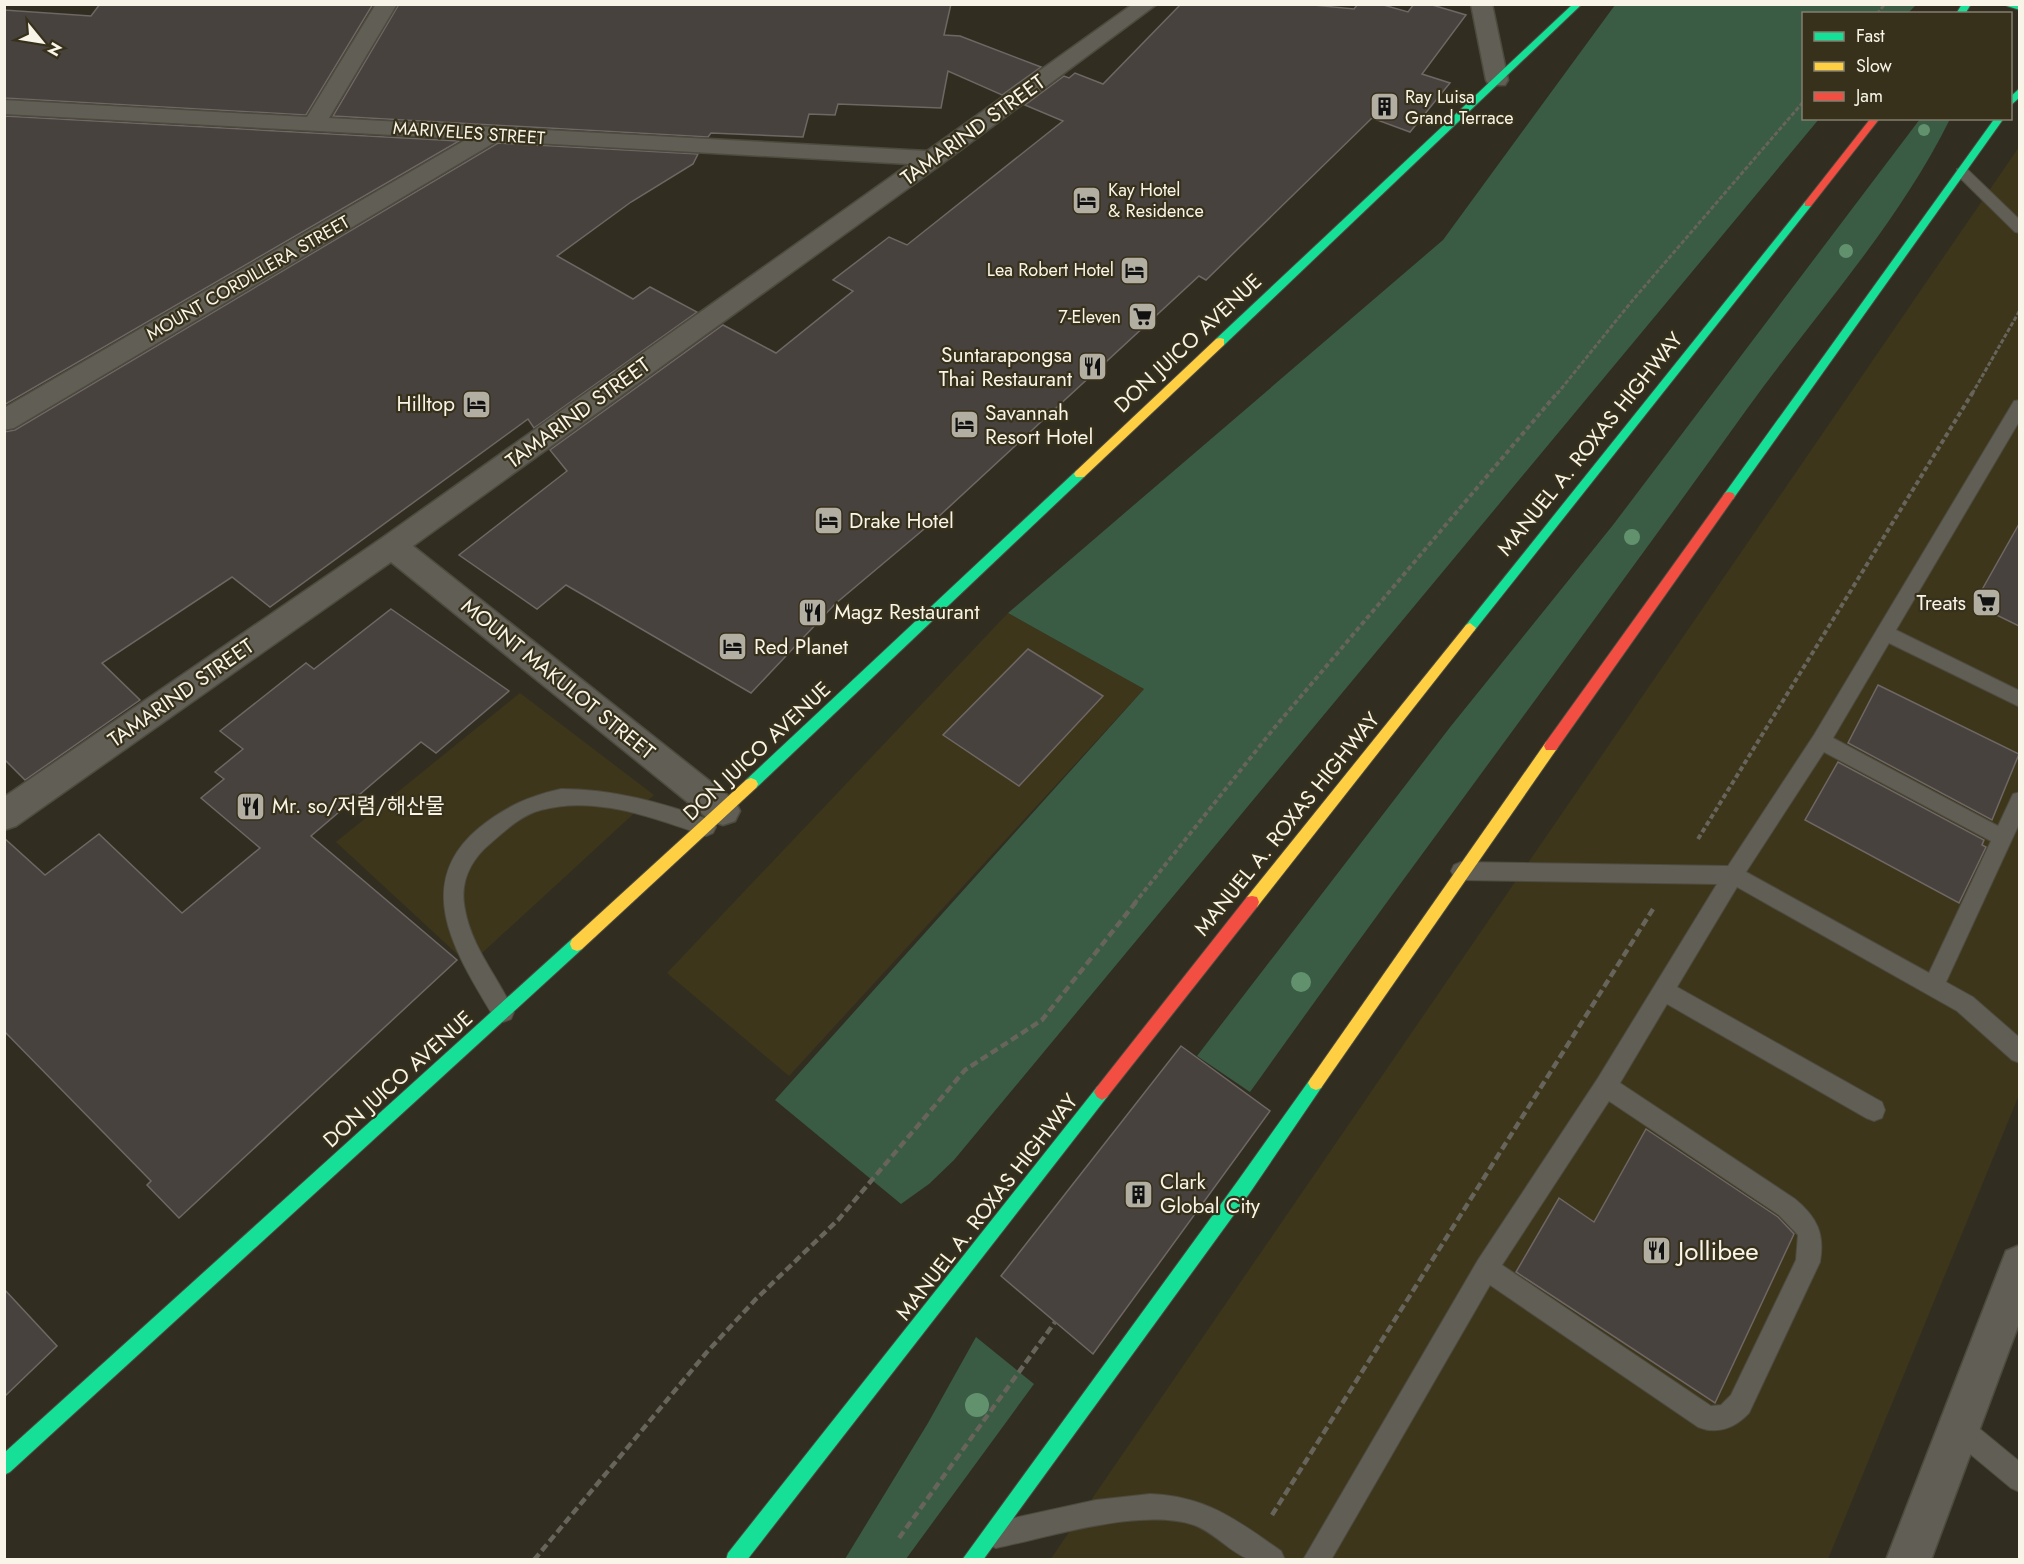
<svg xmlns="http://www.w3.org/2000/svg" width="2024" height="1564" viewBox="0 0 2024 1564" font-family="Jost,'Noto Sans KR',sans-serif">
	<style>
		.built { fill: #3d361b }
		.green { fill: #3a5b44 }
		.building { fill: #48423f; stroke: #6e6764; stroke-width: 1.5 }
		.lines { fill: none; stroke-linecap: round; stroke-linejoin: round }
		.lane-casing { stroke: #4d4b3f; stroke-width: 2 }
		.street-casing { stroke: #4d4b3f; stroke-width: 3 }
		.fast-casing { stroke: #4d4b3f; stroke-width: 2 }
		.slow-casing { stroke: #4d4b3f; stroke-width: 2 }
		.jam-casing { stroke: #4d4b3f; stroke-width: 2 }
		.path-far2 { stroke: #66645b; stroke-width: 3; stroke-dasharray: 4.5 2; stroke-linecap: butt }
		.path-far1 { stroke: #66645b; stroke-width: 4; stroke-dasharray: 5 3; stroke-linecap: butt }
		.path { stroke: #66645b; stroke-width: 4.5; stroke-dasharray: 8 4; stroke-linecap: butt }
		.lane { fill: #605e55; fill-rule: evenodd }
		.street { fill: #605e55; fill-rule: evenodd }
		.fast { fill: #16e098; fill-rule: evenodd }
		.slow { fill: #ffcf43; fill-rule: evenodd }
		.jam { fill: #f24e42; fill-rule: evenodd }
		.tree { fill: #62926d }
		.labels { text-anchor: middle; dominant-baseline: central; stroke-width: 4.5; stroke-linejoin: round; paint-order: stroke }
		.far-poi-label { font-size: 18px; fill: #f8f5e8; stroke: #37311b; text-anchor: start }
		.far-street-label { font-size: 18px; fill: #f8f5e8; stroke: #37311b }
		.street-label { font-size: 21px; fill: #f8f5e8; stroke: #37311b }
		.poi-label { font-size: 21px; fill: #f8f5e8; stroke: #37311b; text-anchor: start }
		.near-poi-label { font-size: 26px; fill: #f8f5e8; stroke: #37311b; text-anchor: start }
	</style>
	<rect width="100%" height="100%" fill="#312e21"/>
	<g class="built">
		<polygon points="2019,147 2019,1095 1828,1559 1050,1560"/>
		<polygon points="1008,613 1144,689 789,1076 667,973"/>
		<polygon points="520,693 654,795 469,965 336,842"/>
	</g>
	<g class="green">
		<polygon points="1615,5 1916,5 1908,13 1804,14 1804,118 1819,119 954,1160 929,1184 901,1204 775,1100 1144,689 1008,613 1443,240"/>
		<path d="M1920,119H1950C1897,226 1816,313 1747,409C1583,638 1413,863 1250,1092L1197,1056L1451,726L1613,525Z"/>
		<polygon points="976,1337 1034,1384 906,1559 845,1559 928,1423"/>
	</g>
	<g class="building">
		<polygon points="100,4 373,4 306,115 4,98 4,10 91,16"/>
		<polygon points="399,4 951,4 944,35 960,36 1041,67 1002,95 948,71 941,108 838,104 835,115 809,114 803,137 711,133 708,137 333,116"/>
		<polygon points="1181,4 1303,4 1354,9 1358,4 1380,4 1408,12 1414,4 1429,4 1466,15 1422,74 1450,83 1410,132 1372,118 1206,280 1199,276 936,519 835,604 751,693 566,585 537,609 459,555 567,471 550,450 723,325 776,353 853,291 833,280 889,237 907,245 1063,121 1025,105 1064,76 1069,78 1075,73 1103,84"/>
		<polygon points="4,116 459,141 4,405"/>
		<polygon points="498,143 698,154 693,164 631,202 557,256 633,299 650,287 697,312 534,428 528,419 270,607 232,577 102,663 140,700 25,780 4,759 4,432 15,430"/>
		<polygon points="2019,524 2019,626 1974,604"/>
		<polygon points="391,609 509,691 436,753 421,742 311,836 457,960 179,1218 147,1185 151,1181 4,1031 4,838 45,875 99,834 182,913 260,848 201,798 224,779 215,772 243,749 220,731 306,663 314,669"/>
		<polygon points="1028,649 1103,696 1019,786 943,735"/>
		<polygon points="1878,685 2019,754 1992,820 1848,743"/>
		<polygon points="1838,762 1984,840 1982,845 1986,847 1959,903 1805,820"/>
		<polygon points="1181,1046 1270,1111 1093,1354 1001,1276"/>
		<polygon points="1646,1129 1778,1217 1794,1234 1715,1403 1516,1272 1559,1198 1594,1222"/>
		<polygon points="4,1289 57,1346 4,1397"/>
	</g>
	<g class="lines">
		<defs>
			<g id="lane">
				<polygon points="1962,168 1967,169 2020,220 2020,233 2015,232 1957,175 1957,169"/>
				<path d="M2020,400V420L1896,630L2020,691V707L1889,643L1833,738L1998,826L2013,794L2020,792V822L1946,982L1973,997L2020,1038V1063L2012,1060L1957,1011L1737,887L1677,987L1882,1102L1885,1110L1882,1118L1874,1121L1866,1118L1667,1004L1620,1083L1795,1199C1817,1217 1825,1234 1820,1262L1749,1413C1735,1428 1717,1435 1698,1427L1490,1285L1331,1560H1303L1478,1260L1598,1078L1717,884L1461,880L1454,877L1451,871L1454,865L1461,862L1728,866L1814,735L2014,401ZM1824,752L1991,841L1929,973L1746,872ZM1609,1101L1779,1215L1798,1235L1796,1260L1731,1395L1721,1405L1711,1406L1502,1265Z"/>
				<path d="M561,789C614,789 663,803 713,821L716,827L713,833L706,836C655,818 595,795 541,810C522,815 507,829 492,842C471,859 459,882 465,910C472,948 498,977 514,1012L511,1019L503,1022L495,1019C459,958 409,886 479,828C505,807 529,796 561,789Z"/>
				<polygon points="1960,1416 1969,1420 2020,1462 2020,1492 2011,1488 1951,1438 1947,1429 1951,1420"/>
				<path d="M1150,1494C1206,1496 1237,1520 1281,1551L1285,1560C1275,1560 1258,1563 1249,1559C1232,1554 1214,1532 1194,1525C1142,1507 1050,1537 996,1548L987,1544L983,1535L987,1526L996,1522L1096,1500Z"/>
			</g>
			<g id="street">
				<polygon points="376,4 397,4 329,118 927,151 1133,4 1157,4 943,163 413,546 735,801 740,811 735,821 723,825 711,821 391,562 16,826 4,830 4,797 382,538 909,164 497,141 14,428 4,430 4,408 467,139 4,114 4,100 307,117"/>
				<polygon points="1471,4 1492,4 1508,80 1505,85 1489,85 1486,80"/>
				<polygon points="2020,1245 2020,1321 1931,1560 1886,1560 2006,1251"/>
			</g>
			<g id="fast">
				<polygon points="1573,4 1582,4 1224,345 1216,345 1216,339"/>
				<polygon points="1962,4 1971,4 1965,14 1956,14"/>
				<polygon points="2006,4 2020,5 2020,10 2007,6"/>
				<polygon points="2020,88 2020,97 2010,106 2010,97"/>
				<polygon points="1995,118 2004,118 1733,499 1725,499 1723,496 1725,493"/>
				<polygon points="1808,201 1811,202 1811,206 1474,631 1466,631 1464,628 1466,625 1805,202"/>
				<polygon points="1080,470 1086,474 1084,477 756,788 746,788 744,784 746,780 1076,471"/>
				<polygon points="577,937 582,939 584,944 582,949 10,1472 4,1475 4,1453 572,939"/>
				<polygon points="1316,1076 1321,1078 1324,1083 1321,1088 1249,1194 983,1560 962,1560 1237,1182 1311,1078"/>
				<polygon points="1102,1084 1107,1087 1110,1092 1107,1097 747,1560 726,1560 728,1553 1097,1087"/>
			</g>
			<g id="slow">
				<polygon points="1220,338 1224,339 1224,345 1084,477 1076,477 1074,474 1076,471 1216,339"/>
				<polygon points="1470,623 1476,628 1474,631 1257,907 1252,908 1247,907 1245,902 1247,897 1466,625"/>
				<polygon points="1551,740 1556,742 1558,746 1556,750 1321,1088 1316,1090 1311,1088 1308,1083 1311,1078 1546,742"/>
				<polygon points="751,778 756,780 758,784 756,788 582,949 577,951 572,949 570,944 572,939 746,780"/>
			</g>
			<g id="jam">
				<polygon points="1871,118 1880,118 1811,206 1805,206 1805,202"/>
				<polygon points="1729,492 1733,493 1735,496 1733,499 1556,750 1546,750 1544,746 1546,742 1725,493"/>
				<polygon points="1252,896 1257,897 1259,902 1257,907 1107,1097 1102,1100 1097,1097 1094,1092 1097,1087 1247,897"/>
			</g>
		</defs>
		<use href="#lane" class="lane-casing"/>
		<use href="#street" class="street-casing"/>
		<use href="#fast" class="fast-casing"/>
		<use href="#slow" class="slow-casing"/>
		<use href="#jam" class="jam-casing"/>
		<g class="path-far2">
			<polyline points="1877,14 1885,4"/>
			<polyline points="1557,394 1632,301 1804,101"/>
			<polyline points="1972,394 2020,310"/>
		</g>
		<g class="path-far1">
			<polyline points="1698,839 1973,392"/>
			<polyline points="1134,904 1275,727 1558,392"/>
		</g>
		<g class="path">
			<polyline points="1272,1515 1653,909"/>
			<polyline points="899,1538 1055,1322"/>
			<polyline points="534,1560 707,1352 756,1299 838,1220 965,1070 1042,1020 1136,902"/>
		</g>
		<use href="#lane" class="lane"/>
		<use href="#street" class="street"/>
		<use href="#fast" class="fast"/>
		<use href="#slow" class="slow"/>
		<use href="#jam" class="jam"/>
	</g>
	<g class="tree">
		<circle cx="1924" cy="130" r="6"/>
		<circle cx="1846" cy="251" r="7"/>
		<circle cx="1632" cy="537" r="8"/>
		<circle cx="1301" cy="982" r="10"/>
		<circle cx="977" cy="1405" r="12"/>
	</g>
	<defs>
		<symbol id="building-square" viewBox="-11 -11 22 22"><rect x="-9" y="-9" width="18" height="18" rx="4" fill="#b2afa2" stroke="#37311b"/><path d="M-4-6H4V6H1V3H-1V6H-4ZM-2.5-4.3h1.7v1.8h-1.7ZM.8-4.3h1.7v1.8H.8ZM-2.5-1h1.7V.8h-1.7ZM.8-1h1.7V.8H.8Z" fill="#111"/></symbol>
		<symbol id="hotel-square" viewBox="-11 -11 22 22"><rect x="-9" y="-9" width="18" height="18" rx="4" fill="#b2afa2" stroke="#37311b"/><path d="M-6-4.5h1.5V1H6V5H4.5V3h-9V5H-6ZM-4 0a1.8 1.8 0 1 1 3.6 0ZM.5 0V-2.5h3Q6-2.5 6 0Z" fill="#111"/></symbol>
		<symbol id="supermarket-square" viewBox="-11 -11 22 22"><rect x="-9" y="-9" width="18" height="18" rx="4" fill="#b2afa2" stroke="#37311b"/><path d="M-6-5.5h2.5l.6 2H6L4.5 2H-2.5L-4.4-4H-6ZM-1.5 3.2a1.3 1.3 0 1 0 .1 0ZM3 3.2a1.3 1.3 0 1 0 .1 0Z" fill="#111"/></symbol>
		<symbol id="restaurant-square" viewBox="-11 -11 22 22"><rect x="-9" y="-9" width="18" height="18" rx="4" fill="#b2afa2" stroke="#37311b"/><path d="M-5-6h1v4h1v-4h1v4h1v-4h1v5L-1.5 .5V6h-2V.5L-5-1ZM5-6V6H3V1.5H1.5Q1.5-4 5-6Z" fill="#111"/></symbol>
	</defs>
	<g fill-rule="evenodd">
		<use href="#building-square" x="1368" y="90" width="33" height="33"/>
		<use href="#hotel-square" x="1070" y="184" width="33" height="33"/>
		<use href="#hotel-square" x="1118" y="254" width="33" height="33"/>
		<use href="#supermarket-square" x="1126" y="300" width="33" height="33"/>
		<use href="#restaurant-square" x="1076" y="350" width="33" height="33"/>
		<use href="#hotel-square" x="460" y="388" width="33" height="33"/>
		<use href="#hotel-square" x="948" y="408" width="33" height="33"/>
		<use href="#hotel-square" x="812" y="504" width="33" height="33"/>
		<use href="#supermarket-square" x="1970" y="586" width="33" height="33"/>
		<use href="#restaurant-square" x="796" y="596" width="33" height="33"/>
		<use href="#hotel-square" x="716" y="630" width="33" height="33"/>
		<use href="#restaurant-square" x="234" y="790" width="33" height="33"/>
		<use href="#building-square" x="1122" y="1178" width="33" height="33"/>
		<use href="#restaurant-square" x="1640" y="1234" width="33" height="33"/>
	</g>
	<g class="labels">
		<g class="far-poi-label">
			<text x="1405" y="97">Ray Luisa<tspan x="1405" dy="21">Grand Terrace</tspan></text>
			<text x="1108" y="190">Kay Hotel<tspan x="1108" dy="21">&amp; Residence</tspan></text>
			<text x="1114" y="270" text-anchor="end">Lea Robert Hotel</text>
			<text x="1121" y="317" text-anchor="end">7-Eleven</text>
		</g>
		<g class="far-street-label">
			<text transform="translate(469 133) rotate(4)">MARIVELES STREET</text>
			<text transform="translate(248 278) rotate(-30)">MOUNT CORDILLERA STREET</text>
		</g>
		<g class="street-label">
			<text transform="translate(973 130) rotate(-36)">TAMARIND STREET</text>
			<text transform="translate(1188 343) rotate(-43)">DON JUICO AVENUE</text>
			<text transform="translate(578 413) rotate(-36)">TAMARIND STREET</text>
			<text transform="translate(1590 444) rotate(-51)">MANUEL A. ROXAS HIGHWAY</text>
			<text transform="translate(558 679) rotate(39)">MOUNT MAKULOT STREET</text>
			<text transform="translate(181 693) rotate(-35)">TAMARIND STREET</text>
			<text transform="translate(757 751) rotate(-43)">DON JUICO AVENUE</text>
			<text transform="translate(1287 824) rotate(-51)">MANUEL A. ROXAS HIGHWAY</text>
			<text transform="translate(398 1079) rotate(-42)">DON JUICO AVENUE</text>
			<text transform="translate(987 1207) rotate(-52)">MANUEL A. ROXAS HIGHWAY</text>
		</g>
		<g class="poi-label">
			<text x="1072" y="355" text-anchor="end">Suntarapongsa<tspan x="1072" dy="24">Thai Restaurant</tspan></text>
			<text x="455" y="404" text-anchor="end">Hilltop</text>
			<text x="985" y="413">Savannah<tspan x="985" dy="24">Resort Hotel</tspan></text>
			<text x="849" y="521">Drake Hotel</text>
			<text x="1966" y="603" text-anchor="end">Treats</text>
			<text x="834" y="612">Magz Restaurant</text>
			<text x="754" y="647">Red Planet</text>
			<text x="272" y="806">Mr. so/저렴/해산물</text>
			<text x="1160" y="1182">Clark<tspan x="1160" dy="24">Global City</tspan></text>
		</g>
		<g class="near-poi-label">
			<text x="1678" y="1251">Jollibee</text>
		</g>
	</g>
	<rect width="2024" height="1564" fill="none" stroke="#f8f5e8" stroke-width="12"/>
	<rect x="1802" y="12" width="210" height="108" fill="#37311b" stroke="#847f6d" stroke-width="1.5"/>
	<rect x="1814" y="32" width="30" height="9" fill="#16e098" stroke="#847f6d" stroke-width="1.5"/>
	<text x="1856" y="42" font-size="18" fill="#f8f5e8">Fast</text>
	<rect x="1814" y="62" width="30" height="9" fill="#ffcf43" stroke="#847f6d" stroke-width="1.5"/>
	<text x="1856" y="72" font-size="18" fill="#f8f5e8">Slow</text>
	<rect x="1814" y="92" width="30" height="9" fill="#f24e42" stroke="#847f6d" stroke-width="1.5"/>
	<text x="1856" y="102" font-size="18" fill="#f8f5e8">Jam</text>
	<g transform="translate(42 42) rotate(120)" stroke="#37311b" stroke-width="4.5" paint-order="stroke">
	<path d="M0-4.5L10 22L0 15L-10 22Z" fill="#f8f5e8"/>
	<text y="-9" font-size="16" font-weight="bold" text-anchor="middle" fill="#f8f5e8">N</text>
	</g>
</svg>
